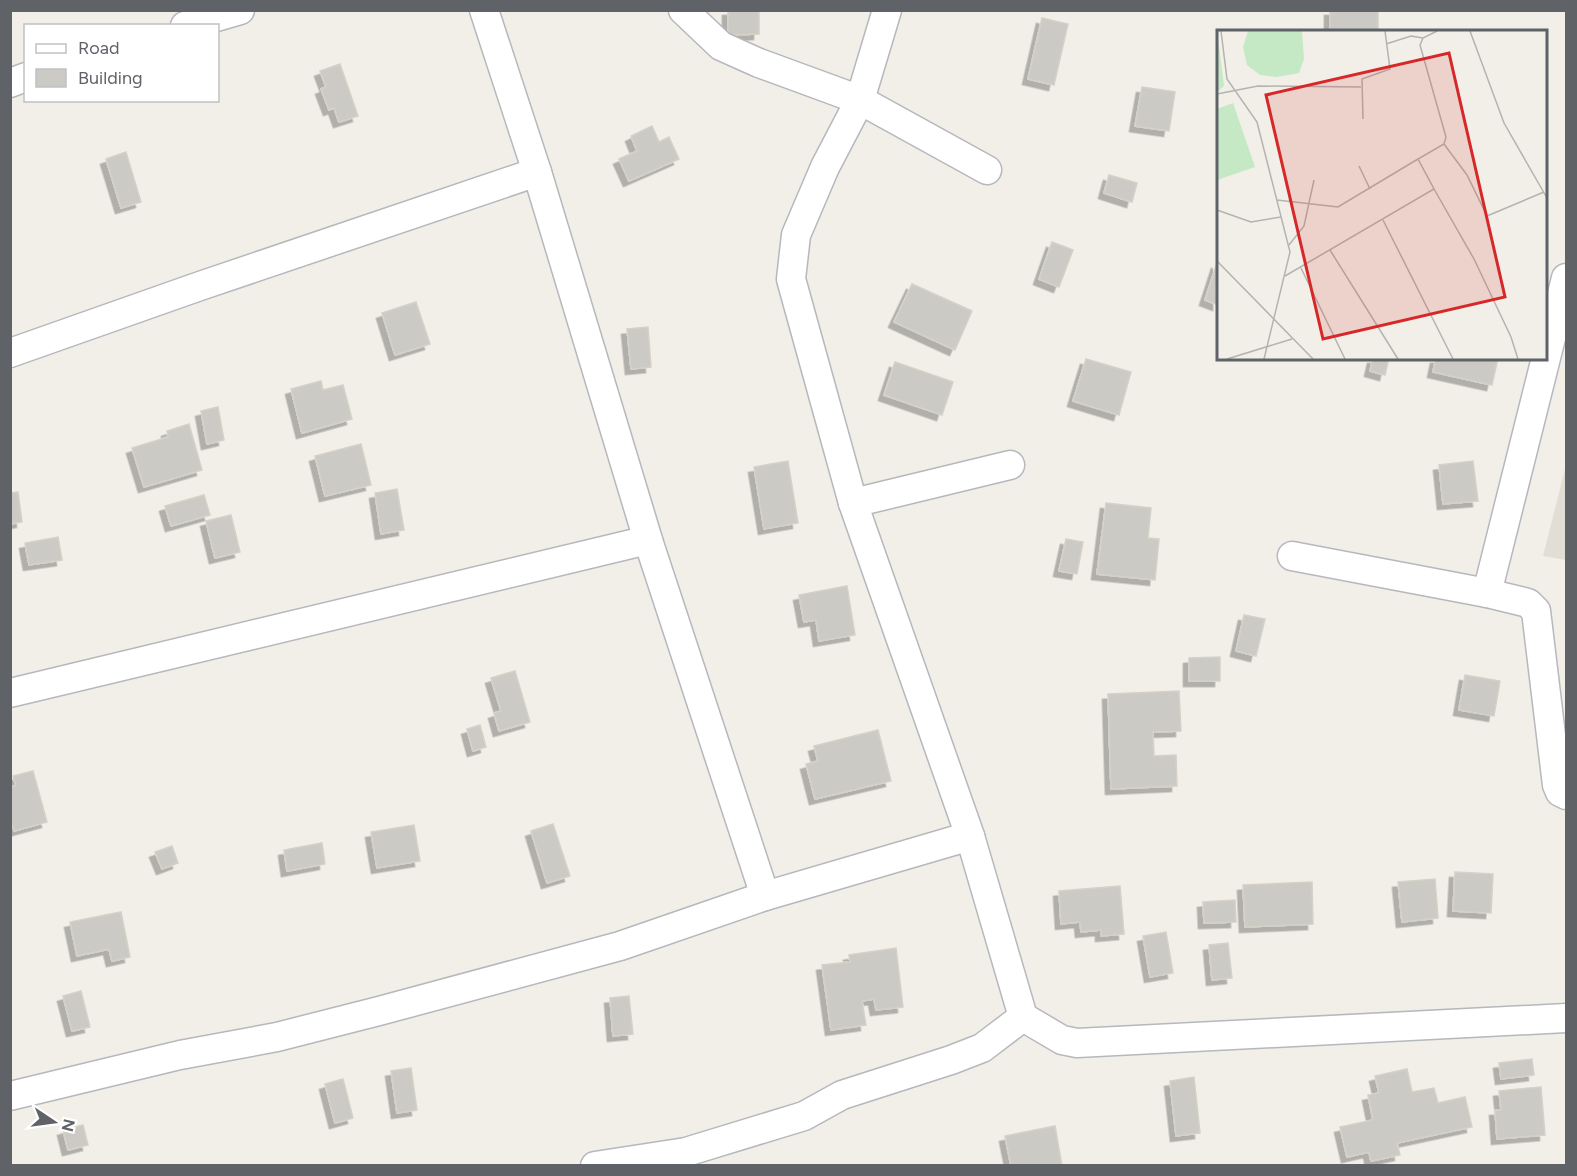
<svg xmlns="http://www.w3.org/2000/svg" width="1577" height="1176" viewBox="0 0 1577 1176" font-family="Figtree,sans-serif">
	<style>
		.education { fill: #e1ded6 }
		.building { fill: #cccac5; stroke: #d6d1c6; stroke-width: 1.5; filter: url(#shadow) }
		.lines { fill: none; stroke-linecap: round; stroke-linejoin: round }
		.minor-casing { stroke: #b5b8bc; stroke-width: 31 }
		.minor { stroke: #fff; stroke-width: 28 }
		.inset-road { fill: none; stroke: #b3b3b1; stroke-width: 1.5 }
		.view { fill: #d62828; fill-opacity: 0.15; stroke: #d62828; stroke-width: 3 }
		.inset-edge { fill: none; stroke: #5f6368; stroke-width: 3 }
	</style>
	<defs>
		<filter id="shadow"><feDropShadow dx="-5.5" dy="5.5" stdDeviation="0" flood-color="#0004"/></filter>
	</defs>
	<rect width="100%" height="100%" fill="#f1efe8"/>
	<polygon class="education" points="1566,465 1566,560 1543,556"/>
	<g class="building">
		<polygon points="728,10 759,10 759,34 728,35"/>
		<rect x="1330" y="10" width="48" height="22"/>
		<polygon points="1042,18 1068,24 1054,85 1028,79"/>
		<polygon points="340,64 358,116 339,122 334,108 329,110 321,89 326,87 320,71"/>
		<polygon points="1142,87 1175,92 1169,131 1135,126"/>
		<polygon points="652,126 659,142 669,137 679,159 629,181 619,159 637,151 631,136"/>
		<polygon points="126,152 141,202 121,208 106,159"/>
		<polygon points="1109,175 1137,183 1132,202 1104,193"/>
		<polygon points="1052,242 1073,250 1059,287 1039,279"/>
		<polygon points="1217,263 1218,264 1218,305 1205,300"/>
		<polygon points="912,284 972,311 955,350 894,322"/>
		<polygon points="416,302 430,344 395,355 382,313"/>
		<polygon points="648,327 651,367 631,369 627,329"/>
		<polygon points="1373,358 1389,358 1385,375 1370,371"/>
		<polygon points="1436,358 1498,358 1492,385 1433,372"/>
		<polygon points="1086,359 1131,372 1119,415 1073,401"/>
		<polygon points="895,362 953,382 942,415 884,395"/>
		<polygon points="321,381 323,390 343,385 352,419 302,433 291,389"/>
		<polygon points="218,407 224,440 207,444 201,411"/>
		<polygon points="189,424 202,470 144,487 132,448 168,437 167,431"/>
		<polygon points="361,444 371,485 325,496 315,456"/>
		<polygon points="788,461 798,523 764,529 754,467"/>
		<polygon points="1473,461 1478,501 1443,504 1439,465"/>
		<polygon points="397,489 404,530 381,534 375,493"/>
		<polygon points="18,492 22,522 10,524 10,493"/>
		<polygon points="204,495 210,515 171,526 165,506"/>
		<polygon points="1106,503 1151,508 1148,538 1159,539 1155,580 1097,574"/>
		<polygon points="231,515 240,552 215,558 206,521"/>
		<polygon points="58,537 62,560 29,565 25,543"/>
		<polygon points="1066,539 1083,542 1077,574 1059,571"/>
		<polygon points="847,586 855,635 819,641 816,620 804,622 799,595"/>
		<polygon points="1244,615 1265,619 1256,656 1236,651"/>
		<polygon points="1220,657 1220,681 1189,681 1189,658"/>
		<polygon points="515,671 530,722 499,731 494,713 501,711 491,678"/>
		<polygon points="1465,675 1500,681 1494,716 1459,710"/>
		<polygon points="1179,691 1181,731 1153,732 1154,756 1176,755 1177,786 1111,789 1108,694"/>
		<polygon points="480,725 486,747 473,751 467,729"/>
		<polygon points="878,730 891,781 815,799 806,764 818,761 814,746"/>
		<polygon points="33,771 47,822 14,831 10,817 10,787 16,786 13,776"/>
		<polygon points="553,824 570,876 547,883 531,831"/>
		<polygon points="414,825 420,861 377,868 371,832"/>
		<polygon points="322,843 325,864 287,871 284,850"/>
		<polygon points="172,846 178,863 162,869 155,852"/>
		<polygon points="1455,872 1493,874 1491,913 1453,911"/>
		<polygon points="1435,879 1438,918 1402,922 1398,882"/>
		<polygon points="1312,882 1313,924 1245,927 1243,885"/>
		<polygon points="1120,886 1124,934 1101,936 1101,930 1081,932 1080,922 1061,924 1059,891"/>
		<polygon points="1235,900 1236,922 1204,923 1203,902"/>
		<polygon points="121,912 130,957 112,961 109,949 77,956 70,922"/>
		<polygon points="1166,932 1173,973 1150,977 1143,936"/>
		<polygon points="1228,943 1232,978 1212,980 1209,945"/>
		<polygon points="896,948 903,1007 876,1010 874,999 862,1001 866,1025 831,1030 822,965 850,962 849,955"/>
		<polygon points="81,991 90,1027 72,1031 63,996"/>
		<polygon points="629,996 633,1034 613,1036 610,998"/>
		<polygon points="1532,1059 1534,1075 1501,1079 1499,1063"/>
		<polygon points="411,1068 417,1110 397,1113 391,1071"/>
		<polygon points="1407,1069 1412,1092 1434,1088 1438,1103 1465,1097 1472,1127 1397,1143 1400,1155 1371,1161 1369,1152 1347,1157 1340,1127 1373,1120 1368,1095 1379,1093 1375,1076"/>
		<polygon points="1194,1077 1200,1133 1176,1136 1170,1081"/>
		<polygon points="343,1079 353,1118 335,1123 325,1084"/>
		<polygon points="1541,1087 1545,1135 1497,1139 1495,1110 1501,1110 1499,1091"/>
		<polygon points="83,1125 88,1145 68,1150 63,1130"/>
		<polygon points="1055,1126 1062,1166 1011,1166 1005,1136"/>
	</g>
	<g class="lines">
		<defs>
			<g id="minor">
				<polyline points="484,10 537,172 648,540 765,896 970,836 1023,1017 1062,1040 1077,1043 1566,1018"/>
				<polyline points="683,10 721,46 759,63 860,100 987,170"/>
				<polyline points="887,10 860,100 825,167 796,235 791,279 853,503 970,836"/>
				<polyline points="185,26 240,10"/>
				<polyline points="10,83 26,77"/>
				<polyline points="10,353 200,286 537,172"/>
				<polyline points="853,503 1010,465"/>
				<polyline points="1292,556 1487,593 1528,603 1536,611 1557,785 1560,792 1566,795"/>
				<polyline points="1487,593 1566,278"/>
				<polyline points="10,693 648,540"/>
				<polyline points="10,1096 180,1055 277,1037 379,1011 620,946 765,896"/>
				<polyline points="595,1166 686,1152 804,1116 842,1095 951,1060 982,1048 1023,1017"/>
			</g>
		</defs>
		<use href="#minor" class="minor-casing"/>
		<use href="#minor" class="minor"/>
	</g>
	<g transform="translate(1217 30)">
		<rect width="330" height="330" fill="#f1efe8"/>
		<path d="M0,1L7,56L0,62ZM31,1H85L87,29L82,43L60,47L43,45L30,35L26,17ZM16,73L38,137L0,150V79Z" fill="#c5e8c5"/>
		<path class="inset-road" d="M4,1L10,49L40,92L73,222L47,329M253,1L287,93L330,168M169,14L194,6L206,8M0,64L41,56L144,57M146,89L145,49L173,39L168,1M227,114L250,145L270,186L327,162M142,136L153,159M217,159L257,229L294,307L301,329M60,170L121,177L201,129M0,180L34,192L64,187M166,190L236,329M72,215L87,196L97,150M113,220L181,329M0,231L96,329M84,238L128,329M68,246L217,159L201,129L227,114L229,107L203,15L206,8L220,1M10,329L75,309"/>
		<path class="view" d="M232,23L288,267L106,309L49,65Z"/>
		<rect width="330" height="330" class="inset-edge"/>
	</g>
	<rect width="1577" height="1176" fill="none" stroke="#5f6368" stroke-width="24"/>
	<rect x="24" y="24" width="195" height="78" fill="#ffffff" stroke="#bfc1c3" stroke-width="1.5"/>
	<rect x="36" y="44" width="30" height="9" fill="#ffffff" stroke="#bfc1c3" stroke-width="1.5"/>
	<text x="78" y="54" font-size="18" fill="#5f6368">Road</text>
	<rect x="36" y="69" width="30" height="18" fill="#cccac5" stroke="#bfc1c3" stroke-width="1.5"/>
	<text x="78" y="84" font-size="18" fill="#5f6368">Building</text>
	<g transform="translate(54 1122) rotate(103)" stroke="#ffffff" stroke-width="4.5" paint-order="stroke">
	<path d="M0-4.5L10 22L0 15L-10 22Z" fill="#5f6368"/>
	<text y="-9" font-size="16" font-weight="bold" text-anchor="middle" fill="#5f6368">N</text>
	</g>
</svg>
